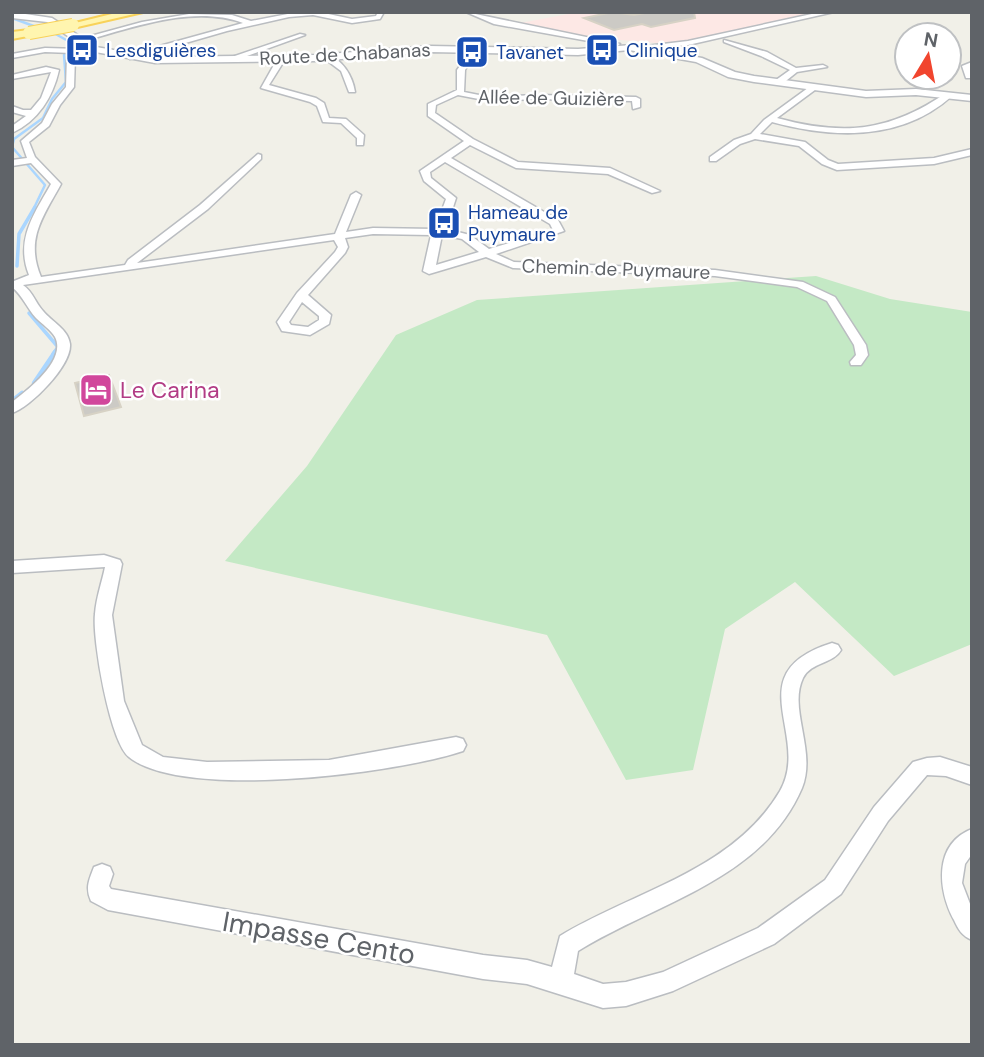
<svg xmlns="http://www.w3.org/2000/svg" width="984" height="1057" viewBox="0 0 984 1057" font-family="'DM Sans',sans-serif">
	<style>
		.medical { fill: #fde8e5 }
		.green { fill: #c4e9c5 }
		.lines { fill: none; stroke-linecap: round; stroke-linejoin: round }
		.stream-far2 { stroke: #aad6ff; stroke-width: 2.5 }
		.stream-far1 { stroke: #aad6ff; stroke-width: 3.5 }
		.stream { stroke: #aad6ff; stroke-width: 4.5 }
		.building { fill: #cccac5; stroke: #d7d2c5; stroke-width: 2 }
		.minor-casing { stroke: #babdc1; stroke-width: 3 }
		.tertiary-casing { stroke: #babdc1; stroke-width: 3 }
		.primary-casing { stroke: #f8d25a; stroke-width: 4 }
		.minor { fill: #fff; fill-rule: evenodd }
		.tertiary { fill: #fff; fill-rule: evenodd }
		.primary { fill: #fff5af; fill-rule: evenodd }
		.primary-bridge-casing { stroke: #f8d25a; stroke-width: 14; stroke-linecap: butt }
		.primary-bridge { stroke: #fff5af; stroke-width: 12 }
		.labels { text-anchor: middle; dominant-baseline: central; stroke-width: 5; stroke-linejoin: round; paint-order: stroke }
		.far-transit-label { font-size: 19px; fill: #164399; stroke: #fff; text-anchor: start }
		.far-street-label { font-size: 19px; fill: #5f6368; stroke: #fff }
		.hotel-label { font-size: 23px; fill: #b23c85; stroke: #fff; text-anchor: start }
		.near-street-label { font-size: 28px; fill: #5f6368; stroke: #fff }
	</style>
	<rect width="100%" height="100%" fill="#f1f0e8"/>
	<polygon class="medical" points="579,12 825,12 669,44 607,39 515,24"/>
	<polygon class="green" points="816,276 890,299 972,312 972,644 894,676 795,582 725,629 693,770 626,780 547,635 225,561 307,466 396,335 477,300"/>
	<g class="lines">
		<g class="stream-far2">
			<polyline points="12,18 39,28"/>
			<polyline points="34,208 45,185 12,147 14,139 43,118 52,99 66,82 64,55 70,46 68,41 52,32"/>
		</g>
		<g class="stream-far1">
			<polyline points="17,266 19,234 35,207"/>
			<polyline points="29,313 58,347 53,354"/>
		</g>
		<g class="stream">
			<polyline points="34,383 55,352"/>
			<polyline points="12,401 22,393"/>
		</g>
	</g>
	<g class="building">
		<polygon points="613,12 634,15 650,12 694,12 695,18 651,27 642,24 614,30 584,18"/>
		<polygon points="109,375 121,407 84,416 75,383"/>
	</g>
	<g class="lines">
		<defs>
			<g id="minor">
				<path d="M298,12H319L352,19L376,16L378,12H384L380,19L352,23L313,15L289,17L227,31L130,59L127,55L243,23C192,4 130,29 80,42L76,40L142,22L189,14L232,15L251,21Z"/>
				<polygon points="466,12 620,44 616,46 494,24"/>
				<polygon points="821,12 834,12 688,45 650,48 646,46 688,41"/>
				<polygon points="300,34 305,35 236,60 229,58"/>
				<polygon points="724,40 767,52 796,68 823,65 827,67 797,72 782,84 776,84 776,80 790,70 761,56 724,42"/>
				<path d="M90,46L93,50L75,57L74,87L60,105L49,126L29,142L35,157L61,184C43,217 25,239 41,277L125,265L128,260L200,205L258,154L261,155V159L208,209L137,263L335,234L351,195L356,192L361,195L346,232L373,228L435,229L446,199L424,181L420,171L464,141L428,116V104L457,90V70L474,47L478,49L465,70L464,92L489,97L537,95L636,97L640,99V107L633,109L632,101L537,99L489,101L458,95L436,105L435,113L473,139L518,162L610,168L660,191L652,193L608,174L516,168L470,145L451,158L558,220L564,231L496,254L514,262L715,270L803,282L835,297L866,345L868,355L861,365H851L850,362L856,355L854,345L827,301L797,287L715,276L513,268L486,257L429,274L423,271L431,235L373,234L345,238L348,247L345,253L308,295L331,315L329,324L310,335L282,331L277,322L297,293L335,252L338,247L334,240L23,285C33,292 35,302 43,311C52,322 68,329 70,344C72,365 31,407 12,413V402C28,390 67,360 55,337C51,330 42,324 36,318C27,308 23,296 12,287L14,281L29,275C15,240 34,214 51,184L31,163L12,166V160L27,158L21,141L42,123L52,104L66,87L67,56L72,53L45,52L12,58V54L45,48L80,49ZM445,162L550,224L553,230L489,249L470,235L446,229L456,198L431,178L430,172ZM442,235L462,239L479,252L436,265ZM302,302L319,316V320L308,327L291,325L289,322Z"/>
				<path d="M325,55C342,57 353,77 355,92H349L341,71L325,59Z"/>
				<polygon points="279,56 286,58 269,85 316,98 324,103 329,118 346,119 364,135 363,145 357,145 357,138 341,123 323,122 317,106 310,102 261,88"/>
				<polygon points="972,62 972,78 966,78 962,66"/>
				<path d="M46,67L59,70C53,97 38,121 12,133V126L26,116L12,112V106L23,110H31L41,98L51,72L12,79V75Z"/>
				<path d="M812,85L819,87L777,118C843,136 889,132 946,93L953,95C903,141 834,139 772,122L760,134L805,142L828,160L838,164L934,158L972,149V155L934,164L837,170L822,164L799,146L755,139L740,144L716,161H710V157L734,140L751,134L764,120Z"/>
				<path d="M104,555L120,560L122,564L112,615L124,701L142,745L163,757L207,762L329,760L456,737L463,739L466,745L463,751C398,773 183,801 129,757C110,742 92,639 95,614C96,598 102,582 105,567L12,573V561Z"/>
				<path d="M832,643L838,645L841,650C833,664 811,662 803,678C788,709 817,751 802,788C763,880 655,903 578,951L574,974L603,984L626,982L663,972L758,928L825,880L874,807L913,762L927,758L940,757L972,767V785L946,776L927,775L888,821L841,894L774,944L673,991L626,1006L603,1008L527,984L483,979L108,910L91,901C85,888 89,880 94,867L102,864L110,867L113,874L109,886L111,889L483,955L527,960L552,967L560,936C634,891 733,871 780,791C812,735 736,673 832,643Z"/>
				<path d="M972,829V854L965,864L962,883L972,909V940C962,936 958,929 954,920C938,891 933,844 972,829Z"/>
			</g>
			<polygon id="tertiary" points="12,12 52,18 96,47 155,57 316,55 430,46 578,49 632,45 702,58 735,72 754,76 866,91 916,89 972,95 972,101 916,95 866,97 754,82 728,77 696,62 629,50 578,55 430,52 316,61 155,63 90,51 47,22 12,18"/>
			<g id="primary">
				<polygon points="120,12 143,12 73,28 67,25"/>
				<polygon points="29,30 33,31 33,35 12,39 12,32"/>
			</g>
		</defs>
		<use href="#minor" class="minor-casing"/>
		<use href="#tertiary" class="tertiary-casing"/>
		<use href="#primary" class="primary-casing"/>
		<use href="#minor" class="minor"/>
		<use href="#tertiary" class="tertiary"/>
		<use href="#primary" class="primary"/>
		<defs>
			<polyline id="primary-bridge" points="29,33 73,25"/>
		</defs>
		<use href="#primary-bridge" class="primary-bridge-casing"/>
		<use href="#primary-bridge" class="primary-bridge"/>
	</g>
	<defs>
		<symbol id="bus-square" viewBox="-11 -11 22 22"><rect x="-9" y="-9" width="18" height="18" rx="4" fill="#1a4fb4" stroke="#fff"/><path d="M-5-6H5V4H4V6H2V4H-2V6H-4V4H-5ZM-3.5-4V0h7V-4ZM-3.5 1.2v1.5H-2V1.2ZM2 1.2v1.5H3.5V1.2Z" fill="#fff"/></symbol>
		<symbol id="hotel-square" viewBox="-11 -11 22 22"><rect x="-9" y="-9" width="18" height="18" rx="4" fill="#d1479c" stroke="#fff"/><path d="M-6-4.5h1.5V1H6V5H4.5V3h-9V5H-6ZM-4 0a1.8 1.8 0 1 1 3.6 0ZM.5 0V-2.5h3Q6-2.5 6 0Z" fill="#fff"/></symbol>
	</defs>
	<g fill-rule="evenodd">
		<use href="#bus-square" x="63" y="31" width="38" height="38"/>
		<use href="#bus-square" x="583" y="31" width="38" height="38"/>
		<use href="#bus-square" x="453" y="33" width="38" height="38"/>
		<use href="#bus-square" x="425" y="204" width="38" height="38"/>
		<use href="#hotel-square" x="77" y="371" width="38" height="38"/>
	</g>
	<g class="labels">
		<g class="far-transit-label">
			<text x="106" y="50">Lesdiguières</text>
			<text x="626" y="50">Clinique</text>
			<text x="496" y="52">Tavanet</text>
			<text x="468" y="212">Hameau de<tspan x="468" dy="22">Puymaure</tspan></text>
		</g>
		<g class="far-street-label">
			<text transform="translate(345 54) rotate(-3)">Route de Chabanas</text>
			<text transform="translate(551 98) rotate(1)">Allée de Guizière</text>
			<text transform="translate(616 269) rotate(2)">Chemin de Puymaure</text>
		</g>
		<g class="hotel-label">
			<text x="120" y="390">Le Carina</text>
		</g>
		<g class="near-street-label">
			<text transform="translate(319 938) rotate(10)">Impasse Cento</text>
		</g>
	</g>
	<rect width="984" height="1057" fill="none" stroke="#5f6368" stroke-width="28"/>
	<g transform="translate(928 56) rotate(10)"><circle r="33" fill="#ffffff" stroke="#bfc1c3" stroke-width="2"/>
	<path d="M0-5L12 26L0 18L-12 26Z" fill="#f1452e"/>
	<text y="-10" font-size="19" font-weight="bold" text-anchor="middle" fill="#5f6368">N</text>
	</g>
</svg>
